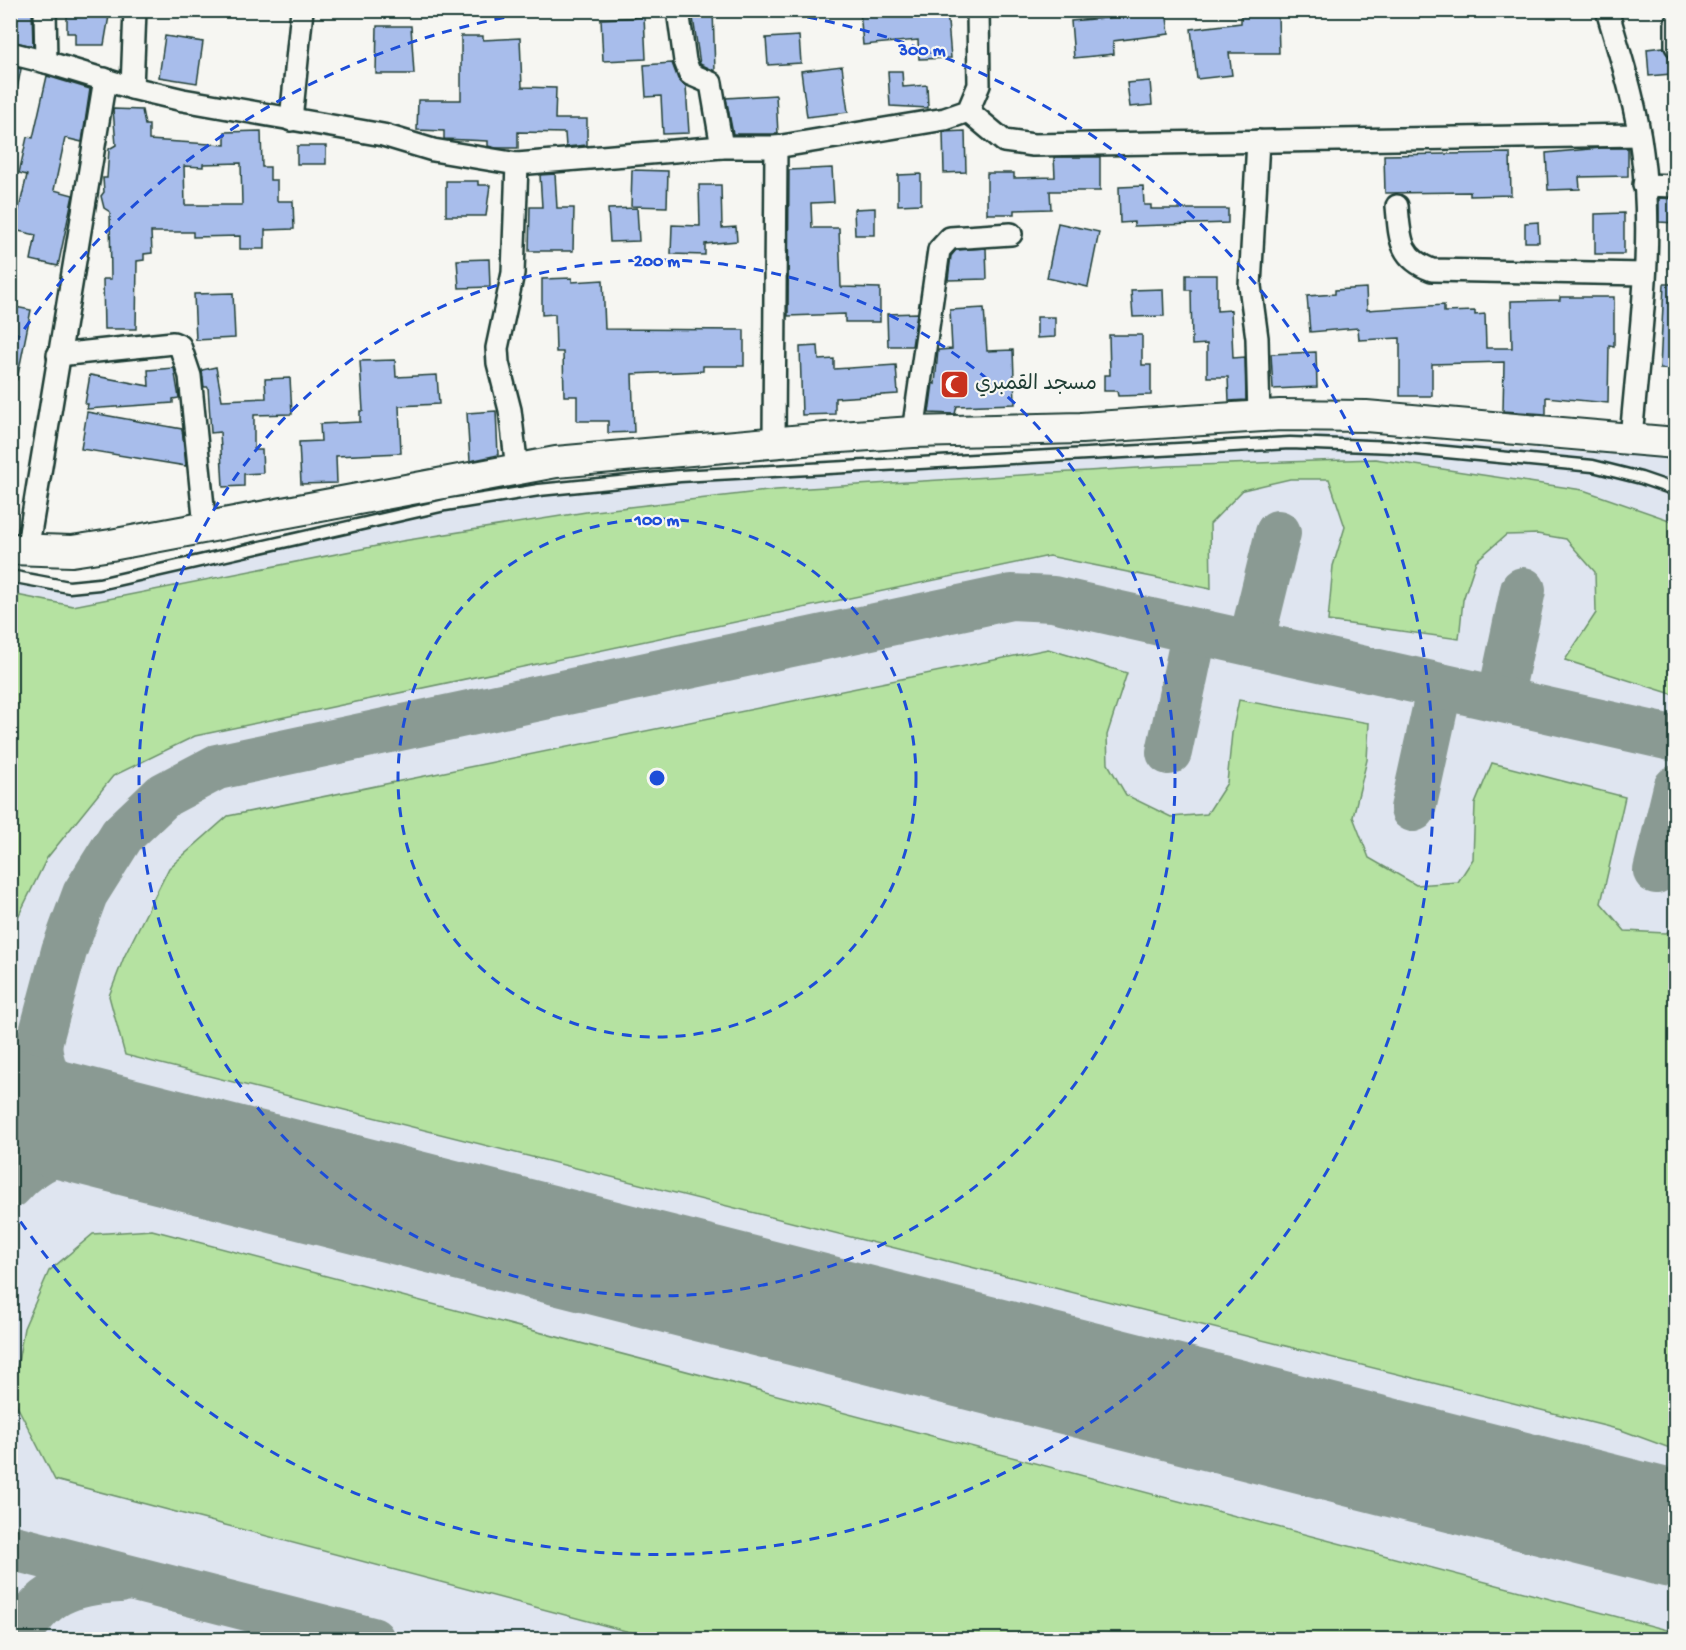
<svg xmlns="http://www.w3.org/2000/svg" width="1686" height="1650" viewBox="0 0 1686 1650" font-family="'Gochi Hand','Playpen Sans Arabic',sans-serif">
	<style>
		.built { fill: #dfe5f0 }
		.green { fill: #b5e2a1; stroke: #6a906a; stroke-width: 1.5 }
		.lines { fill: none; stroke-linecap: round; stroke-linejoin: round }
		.taxiway { stroke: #8a9a93; stroke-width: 46 }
		.runway { stroke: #8a9a93; stroke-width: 117 }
		.building { fill: #a8bdeb; stroke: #1f3d34; stroke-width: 1.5; fill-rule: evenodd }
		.service-casing { stroke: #1f3d34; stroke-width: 15 }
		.minor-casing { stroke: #1f3d34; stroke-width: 26 }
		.secondary-casing { stroke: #1f3d34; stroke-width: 34 }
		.service { stroke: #f6f6f2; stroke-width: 10 }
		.minor { stroke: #f6f6f2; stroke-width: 21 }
		.secondary { stroke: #f6f6f2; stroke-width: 30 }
		.ring { fill: none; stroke: #1d4ed8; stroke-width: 3; stroke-dasharray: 10 8 }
		.labels { text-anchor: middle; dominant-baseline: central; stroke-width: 4.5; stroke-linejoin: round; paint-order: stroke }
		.poi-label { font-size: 21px; fill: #1f3d34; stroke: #f6f6f2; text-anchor: start }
		.centre { fill: #1d4ed8; stroke: #f6f6f2; stroke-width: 3 }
		.ring-label { font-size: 18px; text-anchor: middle; font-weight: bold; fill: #1d4ed8; stroke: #f6f6f2; stroke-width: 4.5; stroke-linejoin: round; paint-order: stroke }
	</style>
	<rect width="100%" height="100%" fill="#f6f6f2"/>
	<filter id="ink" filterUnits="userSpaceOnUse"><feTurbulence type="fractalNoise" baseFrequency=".0167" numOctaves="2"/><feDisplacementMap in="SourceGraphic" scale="12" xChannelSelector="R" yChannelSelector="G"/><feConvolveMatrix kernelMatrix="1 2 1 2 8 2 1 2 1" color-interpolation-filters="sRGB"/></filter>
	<g filter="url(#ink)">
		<polygon class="built" points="1323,434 1675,459 1675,1639 11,1640 11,570 73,584 477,494 593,478 704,468"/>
		<g class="green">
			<polygon points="1375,459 1583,490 1675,522 1675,695 1565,660 1596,613 1595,572 1566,539 1537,534 1506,535 1476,561 1463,600 1459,639 1328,621 1333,566 1345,527 1329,479 1290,479 1243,490 1210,524 1211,589 1049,556 195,736 113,776 47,858 11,931 11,594 73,606 402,541 586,512 776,490 1170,466"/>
			<polygon points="1048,649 1127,673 1107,735 1108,764 1126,795 1171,817 1207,814 1227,783 1232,733 1239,700 1369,723 1367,760 1353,817 1369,858 1416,885 1458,882 1473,859 1475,804 1492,763 1625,797 1601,903 1625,931 1666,933 1675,926 1675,1450 1621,1430 125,1055 109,996 124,957 169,868 228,816"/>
			<polygon points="152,1230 1675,1632 1675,1639 656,1639 55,1480 12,1396 24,1328 49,1271 93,1234"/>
		</g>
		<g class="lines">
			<g class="taxiway">
				<polyline points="1251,643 1278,533"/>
				<polyline points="1500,699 1523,590"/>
				<polyline points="1169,752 1195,631"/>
				<polyline points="1413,809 1440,686"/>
				<polyline points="1656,871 1676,788"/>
				<path d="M39,1044C42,1084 62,1100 91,1126"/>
				<polyline points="10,1069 39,1044 64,951 85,894 122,835 164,795 217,767 1011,597 1053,599 1676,739"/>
				<path d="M10,1186C38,1153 80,1144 119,1132"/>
				<polyline points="10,1547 372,1640"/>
				<path d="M17,1640C41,1593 69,1582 120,1580"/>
			</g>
			<polyline class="runway" points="10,1107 1676,1530"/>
		</g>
		<g class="building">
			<polygon points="10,10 32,10 33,46 10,41"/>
			<polygon points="67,10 110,10 104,45 75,45 75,33 67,33"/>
			<polygon points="860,10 947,10 951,58 919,59 918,40 863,45"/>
			<polygon points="1125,10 1166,10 1169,34 1113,41 1114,54 1074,58 1071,21 1126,16"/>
			<polygon points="692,11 713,11 715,71 700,64"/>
			<polygon points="1278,15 1279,53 1229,53 1232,75 1197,79 1191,29 1241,23 1241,16"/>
			<polygon points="644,17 646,59 603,61 601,19"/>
			<polygon points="377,26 411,26 414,74 376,74"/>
			<polygon points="165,36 203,42 197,83 159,77"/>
			<polygon points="461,36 483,36 483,40 520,38 522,87 556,88 555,119 587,119 587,145 566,147 565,133 518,132 518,148 496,148 488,146 488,141 444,139 444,131 417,130 418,100 461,100"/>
			<polygon points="799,36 801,63 768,65 766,38"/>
			<polygon points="1663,47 1669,57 1671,74 1649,76 1647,49"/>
			<polygon points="672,63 678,79 686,86 689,133 663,134 661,96 646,97 644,65"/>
			<polygon points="10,66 21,69 17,89 10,89"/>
			<polygon points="842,66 848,112 807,117 801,71"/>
			<polygon points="888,71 902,71 903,87 927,85 928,108 890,106"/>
			<polygon points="47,76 90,89 82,142 65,138 54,190 73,195 58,266 31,260 36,235 14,230 27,175 19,173 27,137 33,138"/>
			<polygon points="1150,81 1152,105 1130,107 1127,83"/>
			<polygon points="776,95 778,134 733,134 726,98"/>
			<path d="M113,109L142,110L145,125H149V140L225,145V132L261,131L262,167H270V180H277V201H293L294,229L265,230V249H240V236L193,237V232H151L152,253L144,254V260L137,261L136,329H104L103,279H111L110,212L104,208L101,196L104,192L103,178H107L109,149L116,145ZM241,163L242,205H185L184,166L203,167V164Z"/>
			<polygon points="965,131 966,172 944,173 943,132"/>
			<rect x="297" y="146" width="29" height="18"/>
			<polygon points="1601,148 1628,148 1628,176 1579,177 1580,189 1548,190 1546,153"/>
			<polygon points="1510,153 1511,195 1470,196 1470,192 1385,193 1384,155"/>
			<polygon points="1054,157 1100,157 1100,191 1050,191 1051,209 1014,210 1014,214 987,214 987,173 1014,173 1014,178 1055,177"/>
			<polygon points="832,168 834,202 811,203 812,228 839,228 841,287 880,288 880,322 845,322 845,314 788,316 789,170"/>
			<polygon points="632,170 668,171 667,207 631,206"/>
			<polygon points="555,174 557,208 574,208 573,251 529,251 530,207 542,207 540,175"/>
			<polygon points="921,174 921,204 898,205 898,175"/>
			<polygon points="446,181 478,181 478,185 490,185 486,216 446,216"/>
			<polygon points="699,185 721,185 722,228 736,227 737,241 705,244 705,255 671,254 672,225 700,226"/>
			<polygon points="1143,186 1144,205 1151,205 1151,209 1228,209 1228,223 1134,226 1134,222 1120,223 1119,187"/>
			<polygon points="1659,198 1676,199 1676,223 1659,222"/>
			<polygon points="637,208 639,241 610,242 608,209"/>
			<polygon points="875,208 875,235 855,235 854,209"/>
			<polygon points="1624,213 1624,254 1595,254 1595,214"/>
			<polygon points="1538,222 1539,242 1525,242 1525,223"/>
			<polygon points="1058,223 1099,232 1088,287 1047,278"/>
			<polygon points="986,248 987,279 948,280 951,256 956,250"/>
			<polygon points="489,259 490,287 459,288 457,260"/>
			<polygon points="1186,275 1217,275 1217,311 1231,310 1233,358 1245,357 1246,400 1229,401 1228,377 1207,377 1207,344 1192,345 1191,290 1186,290"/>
			<polygon points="572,278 572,282 603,280 605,329 744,330 744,366 703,366 703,371 632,374 634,432 608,433 608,421 577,421 577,396 564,396 563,352 556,352 555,314 542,315 542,279"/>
			<polygon points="1664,284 1676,284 1676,370 1660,369"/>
			<polygon points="1366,288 1367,310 1444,305 1444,312 1475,311 1475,315 1485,314 1486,348 1512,348 1511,301 1560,300 1560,297 1614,297 1614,346 1609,345 1608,403 1546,397 1546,414 1503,411 1504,362 1432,364 1432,396 1400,396 1400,338 1359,340 1358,328 1310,332 1307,296 1335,294 1335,290"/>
			<polygon points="1163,289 1164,316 1133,317 1131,290"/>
			<polygon points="233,293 235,338 196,340 194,294"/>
			<polygon points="10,306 31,310 17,380 10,379"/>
			<polygon points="984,308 987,351 1013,350 1015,404 957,406 955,414 929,413 933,383 935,384 938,350 952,349 950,310"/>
			<polygon points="917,313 912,346 888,346 887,314"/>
			<polygon points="1037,317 1055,317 1055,337 1037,338"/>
			<polygon points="1109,335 1142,335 1142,365 1151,365 1151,395 1118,396 1117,391 1104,391 1104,375 1110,375"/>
			<polygon points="818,346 819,360 834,359 834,369 896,365 898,394 835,398 835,414 802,415 800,347"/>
			<polygon points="1316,352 1317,387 1273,389 1271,354"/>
			<polygon points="395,360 396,377 437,375 439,404 399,406 401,453 336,456 337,483 301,484 299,442 321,441 320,424 360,422 360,411 363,411 360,361"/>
			<polygon points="216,367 222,400 266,398 265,379 290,378 292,414 254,415 254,450 262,450 263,473 244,474 244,486 223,487 220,432 211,433 208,387 204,387 202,370"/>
			<polygon points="174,368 179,398 173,399 173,403 87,409 88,404 85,404 90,375 149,386 148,370"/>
			<polygon points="496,411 498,455 470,461 467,413"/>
			<polygon points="87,412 182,429 186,466 81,449"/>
		</g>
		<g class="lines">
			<defs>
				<polyline id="service" points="10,576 69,587 99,584 445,505 539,490 680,476 1290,443 1394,447 1593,466 1641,478 1676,490"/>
				<g id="minor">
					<polyline points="45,10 46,62 132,88 183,100 383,135 433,150 517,164 722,147 776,147 945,119 968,111 979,85 978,10"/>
					<polyline points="678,10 685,61 690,74 711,83 722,147"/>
					<path d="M1607,10C1621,58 1636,103 1642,152C1655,247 1638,346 1631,440"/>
					<polyline points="1676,23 1676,46"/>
					<polyline points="10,53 46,62"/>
					<polyline points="132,88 135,10"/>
					<polyline points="968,111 1004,141 1033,145 1639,135"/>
					<polyline points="291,120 302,10"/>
					<polyline points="1258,141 1250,286 1257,338 1259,417"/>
					<polyline points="1644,185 1676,186"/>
					<path d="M1397,206C1400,238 1399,258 1432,270L1644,274"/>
					<polyline points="58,355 173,343 180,346 190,376 205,527"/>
					<polyline points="913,432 939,250 950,238 1011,234"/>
					<polyline points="774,441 776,147"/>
					<polyline points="517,469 510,410 498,363 497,348 513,273 517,164"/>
					<polyline points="27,551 105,79"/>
				</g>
				<polyline id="secondary" points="10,549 72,551 111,545 556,462 826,438 913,432 1081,428 1280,415 1366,416 1676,443"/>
			</defs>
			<use href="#service" class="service-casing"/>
			<use href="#minor" class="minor-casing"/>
			<use href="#secondary" class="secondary-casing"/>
			<use href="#service" class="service"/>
			<use href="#minor" class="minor"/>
			<use href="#secondary" class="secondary"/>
		</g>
	</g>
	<g class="ring">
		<circle cx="657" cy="778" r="259"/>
		<circle cx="657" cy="778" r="518"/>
		<path d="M14 344A776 776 0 0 1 542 11M772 11A776 776 0 1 1 14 1212"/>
	</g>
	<defs>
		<symbol id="mosque-square" viewBox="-11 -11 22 22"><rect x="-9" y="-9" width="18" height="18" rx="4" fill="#c8321e" stroke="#f6f6f2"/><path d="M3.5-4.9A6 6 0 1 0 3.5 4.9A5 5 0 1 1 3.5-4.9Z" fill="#fff"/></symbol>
	</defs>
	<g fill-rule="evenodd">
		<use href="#mosque-square" x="938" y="368" width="33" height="33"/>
	</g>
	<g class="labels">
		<g class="poi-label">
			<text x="975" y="385">مسجد القمبري</text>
		</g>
	</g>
	<circle cx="657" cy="778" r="9" class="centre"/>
	<g class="ring-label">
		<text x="922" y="55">300 m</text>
		<text x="657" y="266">200 m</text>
		<text x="657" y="525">100 m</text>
	</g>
	<rect width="1686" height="1650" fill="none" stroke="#f6f6f2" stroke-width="36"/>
	<rect x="18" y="18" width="1650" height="1614" fill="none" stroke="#1f3d34" stroke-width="2" filter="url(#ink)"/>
</svg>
